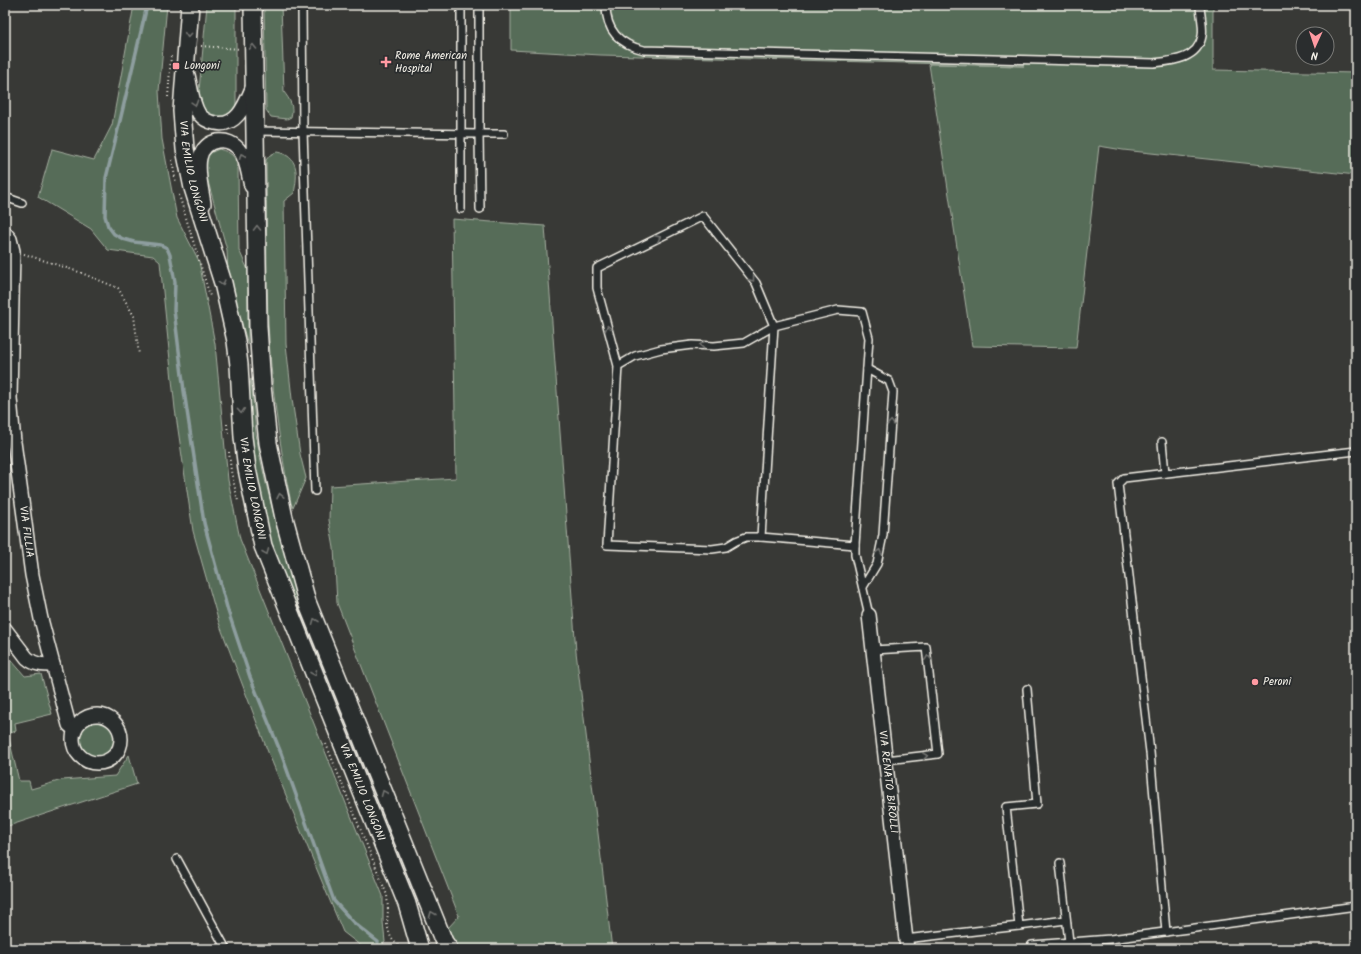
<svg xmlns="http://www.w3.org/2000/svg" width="1361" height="954" viewBox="0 0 1361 954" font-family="Kalam,sans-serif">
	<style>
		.green { fill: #566c58; stroke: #a5aea0 }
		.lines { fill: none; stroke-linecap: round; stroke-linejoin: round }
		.stream { stroke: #8e9e9f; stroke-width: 3.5 }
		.service-casing { stroke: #f4f1e8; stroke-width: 10 }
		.minor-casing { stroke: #f4f1e8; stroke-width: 16 }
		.tertiary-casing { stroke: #f4f1e8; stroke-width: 20 }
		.path { stroke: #f4f1e8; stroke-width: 2; stroke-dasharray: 1 3; stroke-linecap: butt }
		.service { stroke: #2a2d2e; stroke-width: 7 }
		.minor { stroke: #2a2d2e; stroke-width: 13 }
		.tertiary { stroke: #2a2d2e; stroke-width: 17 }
		.oneway { stroke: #71726f }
		.poi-dot { fill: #ff9aa2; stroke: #2a2d2e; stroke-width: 1.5 }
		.labels { text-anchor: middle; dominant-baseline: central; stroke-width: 3.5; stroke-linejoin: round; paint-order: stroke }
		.poi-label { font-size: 11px; fill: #f4f1e8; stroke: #2a2d2e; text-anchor: start }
		.street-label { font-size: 11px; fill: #f4f1e8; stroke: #2a2d2e }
	</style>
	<rect width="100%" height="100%" fill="#383936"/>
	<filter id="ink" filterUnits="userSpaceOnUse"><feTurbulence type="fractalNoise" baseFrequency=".025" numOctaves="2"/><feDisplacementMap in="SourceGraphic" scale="8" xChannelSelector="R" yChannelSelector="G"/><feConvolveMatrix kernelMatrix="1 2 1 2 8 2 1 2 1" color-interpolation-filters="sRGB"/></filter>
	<g filter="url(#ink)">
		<g class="green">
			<polygon points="134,5 167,5 159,91 162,139 177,218 199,261 215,344 228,480 240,539 383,896 383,922 385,942 379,949 365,949 343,932 268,752 219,623 193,531 175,409 160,262 153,256 108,250 91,229 38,197 52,149 94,160 112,125"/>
			<polygon points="207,5 236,5 236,104 235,109 226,120 206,118 198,101"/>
			<path d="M264,5H281L284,92C290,100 294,106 291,117L287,119L271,117L266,110Z"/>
			<polygon points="511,5 1213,5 1213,70 1356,73 1356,175 1123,150 1099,146 1076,348 972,346 929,64 1024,66 601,55 511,50"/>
			<path d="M219,149C232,153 235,155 238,169L239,250L248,270V345L228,274L227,250L204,167L208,154Z"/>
			<path d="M277,152C299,156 298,174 294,193L284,201L286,344L292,399L300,454L306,478L293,508L291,503C279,443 271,383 268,322C266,268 267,214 266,160L270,155Z"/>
			<polygon points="452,219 545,226 576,652 612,949 458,949 448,928 459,916 337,603 334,548 329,520 330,486 456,478"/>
			<path d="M251,379C253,397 254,416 256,434C266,497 287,558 307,619L301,616L273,552L256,477L247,407Z"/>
			<polygon points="5,653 25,676 41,674 52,714 15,723 16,731 8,734 19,781 29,781 31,789 62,780 115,776 129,755 137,784 5,827"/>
			<circle cx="97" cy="739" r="17"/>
		</g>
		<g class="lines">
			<polyline class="stream" points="145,5 146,10 119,125 106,178 105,216 108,226 114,234 123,239 134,242 161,245 167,248 170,255 175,282 174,310 184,391 204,523 228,611 250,677 281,753 334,901 353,922 378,942"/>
			<defs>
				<g id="service">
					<polyline points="302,5 303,131 315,491"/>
					<path d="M606,5C606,31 619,44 644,50L1154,63C1173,61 1198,59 1202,36C1204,27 1200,14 1200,5"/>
					<polyline points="255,131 479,134 479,5"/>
					<polyline points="5,197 22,203"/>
					<polyline points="461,209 461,5"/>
					<polyline points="480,209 479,134 504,134"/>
					<polygon points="838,310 862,312 869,338 855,545 761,537 774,326"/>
					<polyline points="618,366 597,288 597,268 703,216 756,283 774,326 744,343 714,346 692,345 661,349 635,356 618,366 607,545 712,549 726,547 736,541 746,537 761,537"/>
					<polyline points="1162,442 1165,473"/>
					<polyline points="855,545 855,555 869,615"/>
					<polyline points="863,587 877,564 883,535 893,392 889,381 867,369"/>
					<polyline points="873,650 926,647 938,754 886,760"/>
					<polyline points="177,859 226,949"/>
					<polyline points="1060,863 1069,942"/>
					<polyline points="1019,926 1066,920"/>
					<polyline points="1166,932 1150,752 1118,484 1124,478 1356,451"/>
					<polyline points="905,939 1019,926 1006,807 1037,804 1027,689"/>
					<polyline points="1032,949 1032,945 1110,939 1188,929 1356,906"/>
				</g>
				<g id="minor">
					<path d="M188,75C191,87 192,103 199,114C203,119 209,122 215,123C238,128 246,102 253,86"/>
					<path d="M204,204C202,190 197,172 200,158C204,138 229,135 240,151C247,160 248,175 251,186"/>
					<path id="s1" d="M5,233L10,239L13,251L10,398L14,442L32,575L41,619L69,725L75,730"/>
					<path id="s2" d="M869,615L907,949"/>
					<path d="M5,629L27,658C35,665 43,665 53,665"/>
					<circle cx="97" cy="739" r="24"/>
				</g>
				<g id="tertiary">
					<path id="s3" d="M190,5L182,111L185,149L193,188L223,283L236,341L239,365L243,437L247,469L263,546L407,904L420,949"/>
					<polyline points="253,5 258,327 262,386 268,443 284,518 307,602 444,942 449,949"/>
				</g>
			</defs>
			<use href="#service" class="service-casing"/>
			<use href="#minor" class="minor-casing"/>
			<use href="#tertiary" class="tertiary-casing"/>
			<g class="path">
				<polyline points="201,46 240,49"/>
				<polyline points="168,97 171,56"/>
				<polyline points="172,160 176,183"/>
				<polyline points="179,195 210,296"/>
				<polyline points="24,254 79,272 118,288 134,316 139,355"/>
				<polyline points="227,424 228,434"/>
				<polyline points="229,452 231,471 238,501"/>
				<polyline points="326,744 387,895 388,910 387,925 389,932 391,938 401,949"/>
			</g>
			<use href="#service" class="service"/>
			<use href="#minor" class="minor"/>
			<use href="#tertiary" class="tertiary"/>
		</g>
		<defs><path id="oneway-chevron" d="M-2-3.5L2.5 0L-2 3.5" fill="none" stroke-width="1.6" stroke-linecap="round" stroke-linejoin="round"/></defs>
		<g class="oneway">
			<use href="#oneway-chevron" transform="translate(188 35) rotate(95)"/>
			<use href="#oneway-chevron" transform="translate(253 47) rotate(-91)"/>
			<use href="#oneway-chevron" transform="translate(195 103) rotate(72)"/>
			<use href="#oneway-chevron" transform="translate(242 156) rotate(-113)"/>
			<use href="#oneway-chevron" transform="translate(257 228) rotate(-91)"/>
			<use href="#oneway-chevron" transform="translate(658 238) rotate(-26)"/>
			<use href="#oneway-chevron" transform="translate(752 279) rotate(53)"/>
			<use href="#oneway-chevron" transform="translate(222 283) rotate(74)"/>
			<use href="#oneway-chevron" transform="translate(608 328) rotate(-105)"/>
			<use href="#oneway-chevron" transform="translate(702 345) rotate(-179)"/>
			<use href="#oneway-chevron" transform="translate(241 411) rotate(86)"/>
			<use href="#oneway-chevron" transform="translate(891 423) rotate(-86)"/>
			<use href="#oneway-chevron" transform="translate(280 496) rotate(-102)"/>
			<use href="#oneway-chevron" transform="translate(266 552) rotate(68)"/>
			<use href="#oneway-chevron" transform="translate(879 552) rotate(-77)"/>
			<use href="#oneway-chevron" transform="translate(315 621) rotate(-112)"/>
			<use href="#oneway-chevron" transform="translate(928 658) rotate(-96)"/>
			<use href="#oneway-chevron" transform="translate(314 673) rotate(68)"/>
			<use href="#oneway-chevron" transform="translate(925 756) rotate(-7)"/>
			<use href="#oneway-chevron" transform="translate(384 793) rotate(-112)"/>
			<use href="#oneway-chevron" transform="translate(432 914) rotate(-112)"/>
		</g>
	</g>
	<g class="poi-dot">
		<path d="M384 56h4v4h4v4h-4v4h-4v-4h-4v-4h4z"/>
		<rect x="172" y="62" width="8" height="8" rx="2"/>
		<circle cx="1255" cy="682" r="4"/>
	</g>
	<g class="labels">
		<g class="poi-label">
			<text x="395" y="56">Rome American<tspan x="395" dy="13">Hospital</tspan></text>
			<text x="184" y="66">Longoni</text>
			<text x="1263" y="682">Peroni</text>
		</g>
		<g class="street-label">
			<text stroke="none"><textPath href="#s3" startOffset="168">VIA EMILIO LONGONI</textPath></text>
			<text stroke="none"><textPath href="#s3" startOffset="492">VIA EMILIO LONGONI</textPath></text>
			<text stroke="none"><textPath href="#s1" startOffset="302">VIA FILLIA</textPath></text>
			<text stroke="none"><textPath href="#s2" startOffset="168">VIA RENATO BIROLLI</textPath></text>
			<text stroke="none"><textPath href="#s3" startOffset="816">VIA EMILIO LONGONI</textPath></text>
		</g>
	</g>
	<rect width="1361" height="954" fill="none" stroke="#2a2d2e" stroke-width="20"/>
	<rect x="10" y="10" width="1341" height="934" fill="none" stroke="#f4f1e8" stroke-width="1.5" filter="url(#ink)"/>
	<g transform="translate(1315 46) rotate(183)"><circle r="19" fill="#2a2d2e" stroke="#7b7b78"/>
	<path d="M0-3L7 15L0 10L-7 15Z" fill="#ff9aa2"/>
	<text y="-6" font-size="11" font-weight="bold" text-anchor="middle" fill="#f4f1e8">N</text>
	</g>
</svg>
